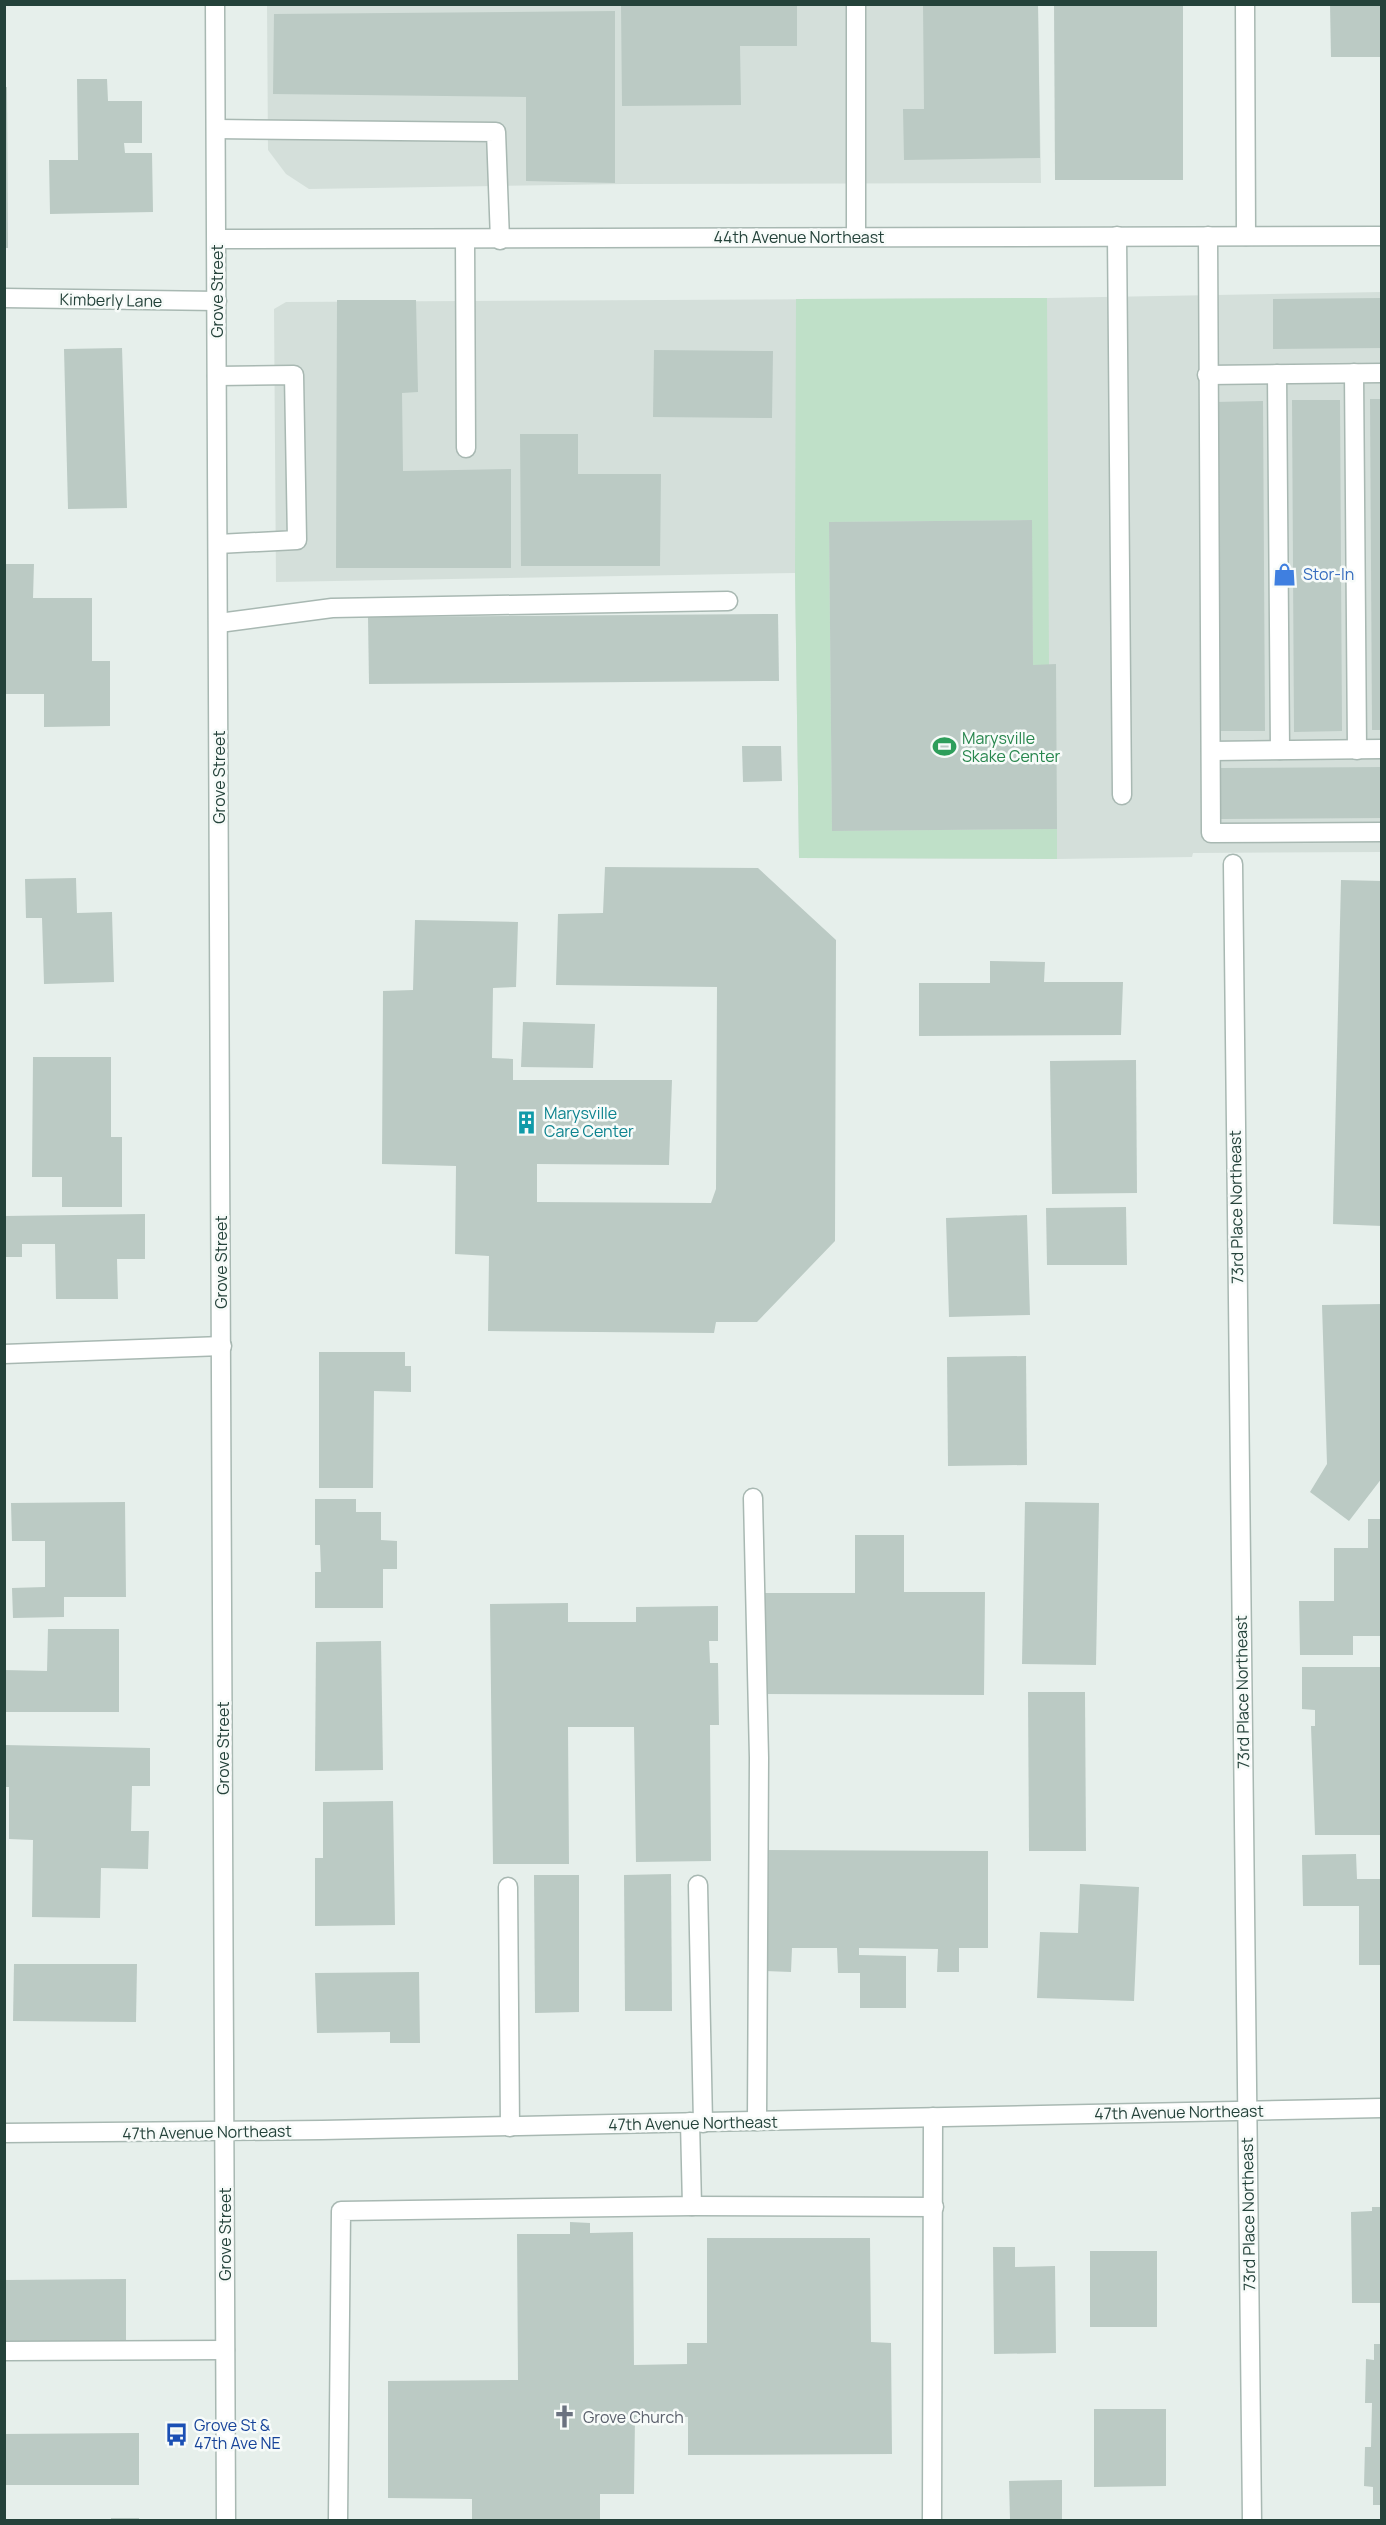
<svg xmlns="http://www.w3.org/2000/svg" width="1386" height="2525" viewBox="0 0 1386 2525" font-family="Manrope,sans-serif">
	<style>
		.built { fill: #d4dfda }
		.green { fill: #bfe0c8 }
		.building { fill: #bbcac4 }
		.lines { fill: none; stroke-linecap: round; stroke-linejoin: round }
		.service-casing { stroke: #a8b8b2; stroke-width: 21 }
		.minor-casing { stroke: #a8b8b2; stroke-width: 21 }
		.tertiary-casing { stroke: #a8b8b2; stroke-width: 21 }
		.service { stroke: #fff; stroke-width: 18 }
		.minor { stroke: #fff; stroke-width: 18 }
		.tertiary { stroke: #fff; stroke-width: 18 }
		.labels { text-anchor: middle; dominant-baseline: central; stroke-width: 5; stroke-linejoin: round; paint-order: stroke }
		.street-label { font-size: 16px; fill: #24423a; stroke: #f7fbf9 }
		.shop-label { font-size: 16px; fill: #366cbe; stroke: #f7fbf9; text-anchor: start }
		.leisure-label { font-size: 16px; fill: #27864d; stroke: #f7fbf9; text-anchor: start }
		.culture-label { font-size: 16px; fill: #0d838f; stroke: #f7fbf9; text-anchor: start }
		.worship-label { font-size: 16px; fill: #5b616d; stroke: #f7fbf9; text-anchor: start }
		.transit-label { font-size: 16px; fill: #164399; stroke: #f7fbf9; text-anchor: start }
	</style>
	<rect width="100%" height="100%" fill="#e6efeb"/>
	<g class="built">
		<polygon points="267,4 1038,5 1041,183 623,184 309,189 286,174 268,150"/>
		<polygon points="1381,292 1381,852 1193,853 1192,857 1057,859 799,858 795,573 276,582 274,309 286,302 1047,298"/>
	</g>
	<polygon class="green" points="1047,298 1049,665 1033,665 1031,520 829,522 832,831 1057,829 1057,859 799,858 795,573 796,299"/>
	<g class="building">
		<polygon points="621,4 797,4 797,46 740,46 741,105 622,106"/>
		<polygon points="923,4 1038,4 1040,158 904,160 903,109 924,109"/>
		<polygon points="1054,4 1183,4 1183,180 1055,180"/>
		<polygon points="1330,4 1382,4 1382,57 1331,57"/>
		<polygon points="615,11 615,183 526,181 526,97 273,94 274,14"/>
		<polygon points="77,79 107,79 108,101 142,101 142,143 124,143 125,153 152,153 153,212 50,214 49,160 78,160"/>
		<polygon points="4,87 7,87 8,248 4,248"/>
		<polygon points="1382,298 1382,348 1273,349 1273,299"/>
		<polygon points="337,300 416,300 418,392 402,393 403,471 511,469 511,568 336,568"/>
		<polygon points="122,348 127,508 68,509 64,349"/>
		<polygon points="654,350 773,351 772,418 653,417"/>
		<polygon points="1370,399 1382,399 1382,730 1372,730"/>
		<polygon points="1292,400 1340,400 1342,731 1294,732"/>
		<polygon points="1263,401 1265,731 1217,731 1215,402"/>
		<polygon points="520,434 578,434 578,474 661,474 660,566 521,566"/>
		<polygon points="1032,520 1033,665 1056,664 1057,829 832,831 829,522"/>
		<polygon points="4,564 34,564 33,598 92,598 92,661 110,661 110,726 44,727 44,694 4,694"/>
		<polygon points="778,614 779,681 369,684 368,617"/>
		<polygon points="742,746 781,746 782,781 743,782"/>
		<polygon points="1382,767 1382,818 1221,819 1220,768"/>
		<polygon points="605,867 758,868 836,940 835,1241 757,1322 716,1322 714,1333 488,1331 489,1256 455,1254 456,1166 382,1164 383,991 413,990 415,920 518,922 516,987 493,988 492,1058 513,1059 513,1080 672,1080 669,1165 537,1164 537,1202 711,1203 716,1189 717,987 556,985 558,914 603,913"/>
		<polygon points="76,878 77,913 112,912 114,982 44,984 42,918 26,918 25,879"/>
		<polygon points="1341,880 1382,881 1382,1226 1333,1224"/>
		<polygon points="990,961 1045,962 1044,982 1123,982 1121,1035 919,1036 919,983 990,983"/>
		<polygon points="523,1022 595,1024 593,1068 521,1067"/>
		<polygon points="33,1057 111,1057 111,1137 122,1137 122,1207 62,1207 62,1177 32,1177"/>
		<polygon points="1136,1060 1137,1193 1052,1194 1050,1061"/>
		<polygon points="1126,1207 1127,1265 1047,1265 1046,1208"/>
		<polygon points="145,1214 145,1259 117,1259 118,1299 56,1299 55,1244 22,1244 22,1257 5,1257 5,1216"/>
		<polygon points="1027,1215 1030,1315 949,1317 946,1218"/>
		<polygon points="1382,1304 1382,1478 1349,1521 1310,1492 1327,1464 1322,1305"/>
		<polygon points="319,1352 405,1352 405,1366 411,1366 411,1392 374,1391 373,1488 319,1488"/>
		<polygon points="1026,1356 1027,1465 948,1466 947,1357"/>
		<polygon points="315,1499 356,1499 356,1512 381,1512 381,1540 397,1541 397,1569 383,1569 383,1608 315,1608 315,1572 321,1572 320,1545 315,1545"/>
		<polygon points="125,1502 126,1597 64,1597 64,1617 13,1618 12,1588 45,1587 45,1541 12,1541 11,1503"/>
		<polygon points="1025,1502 1099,1503 1096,1665 1022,1664"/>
		<polygon points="1368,1519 1382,1519 1382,1636 1353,1636 1353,1655 1300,1655 1299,1601 1334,1601 1334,1548 1368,1548"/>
		<polygon points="855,1535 904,1535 904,1592 985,1592 984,1695 765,1694 765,1593 855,1593"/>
		<polygon points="568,1603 568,1622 636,1622 636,1607 718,1606 718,1641 709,1641 710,1663 718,1663 719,1725 710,1725 711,1861 636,1862 634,1727 568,1727 569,1864 493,1864 490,1604"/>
		<polygon points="48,1629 119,1629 119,1712 4,1712 4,1670 47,1671"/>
		<polygon points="381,1641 383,1770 315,1771 316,1642"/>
		<polygon points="1302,1667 1382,1667 1382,1835 1315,1835 1311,1726 1315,1726 1315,1710 1302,1709"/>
		<polygon points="1028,1692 1085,1692 1086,1851 1029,1851"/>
		<polygon points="4,1745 150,1748 150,1786 132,1786 131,1831 149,1831 148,1869 101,1868 100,1918 32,1917 33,1840 9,1839 9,1787 4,1787"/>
		<polygon points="393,1801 395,1925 315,1926 315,1858 323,1858 323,1802"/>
		<polygon points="766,1850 988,1851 988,1948 959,1948 959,1972 937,1972 938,1949 859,1948 859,1955 906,1956 906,2008 860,2008 860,1973 838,1973 837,1948 792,1948 791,1972 765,1971"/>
		<polygon points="1356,1854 1357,1879 1382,1879 1382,1965 1359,1965 1359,1906 1303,1906 1302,1855"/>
		<polygon points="671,1874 672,2011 625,2011 624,1875"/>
		<polygon points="534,1875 579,1875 579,2012 535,2013"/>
		<polygon points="1080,1884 1139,1887 1134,2001 1037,1998 1040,1932 1078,1933"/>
		<polygon points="14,1964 137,1964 136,2022 13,2021"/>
		<polygon points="419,1972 420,2043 390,2043 390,2032 317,2033 315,1973"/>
		<polygon points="1372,2207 1382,2207 1382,2303 1352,2303 1351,2212 1372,2211"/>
		<polygon points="570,2222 590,2223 590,2233 633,2232 634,2365 687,2364 687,2343 707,2343 707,2238 870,2238 871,2342 891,2343 892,2454 688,2455 688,2417 635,2417 634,2494 600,2494 600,2520 472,2520 472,2499 388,2498 388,2381 518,2380 517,2234 570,2234"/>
		<polygon points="993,2247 1015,2247 1015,2267 1055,2266 1056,2353 994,2354"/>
		<rect x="1090" y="2251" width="67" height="76"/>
		<polygon points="126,2279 126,2343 4,2344 4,2280"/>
		<polygon points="1374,2344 1382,2344 1382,2505 1373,2505 1373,2487 1364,2486 1365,2447 1371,2447 1372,2403 1365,2403 1366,2359 1374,2360"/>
		<polygon points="1094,2409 1166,2409 1166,2486 1094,2487"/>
		<polygon points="139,2433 139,2485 4,2485 4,2434"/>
		<polygon points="1062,2480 1062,2520 1010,2520 1009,2481"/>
		<rect x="111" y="2518" width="28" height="2"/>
	</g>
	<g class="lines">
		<defs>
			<g id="service">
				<polyline points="856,4 856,237"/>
				<polyline points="1245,4 1246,236"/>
				<polyline points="216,129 496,132 500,240"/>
				<polyline points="1117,236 1122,795"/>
				<polyline points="1208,236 1211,833 1382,832"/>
				<polyline points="465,239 466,448"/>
				<polyline points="1354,373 1357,750"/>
				<polyline points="1277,374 1280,750"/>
				<polyline points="1207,375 1382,373"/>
				<polyline points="217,376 294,375 297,540 218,544"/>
				<polyline points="219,623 332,608 728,601"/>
				<polyline points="1211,751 1382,749"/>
				<polyline points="4,1354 222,1346"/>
				<polyline points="753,1498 759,1758 757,2121"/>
				<polyline points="698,1885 703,2123"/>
				<polyline points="508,1887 510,2127"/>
				<polyline points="692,2206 934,2207"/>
				<polyline points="4,2351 225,2350"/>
				<polyline points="338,2520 341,2211 692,2206 690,2122"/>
				<polyline points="932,2520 933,2117"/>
			</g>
			<g id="minor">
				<polyline points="217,239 1382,236"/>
				<polyline points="4,298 217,301"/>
				<polyline points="1233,864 1252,2520"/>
			</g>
			<g id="tertiary">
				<polyline points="215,4 226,2520"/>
				<polyline points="4,2133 322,2130 1382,2108"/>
			</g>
		</defs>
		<use href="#service" class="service-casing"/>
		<use href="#minor" class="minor-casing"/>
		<use href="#tertiary" class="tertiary-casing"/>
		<use href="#service" class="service"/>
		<use href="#minor" class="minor"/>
		<use href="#tertiary" class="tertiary"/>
	</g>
	<defs>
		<symbol id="shop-bare" viewBox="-9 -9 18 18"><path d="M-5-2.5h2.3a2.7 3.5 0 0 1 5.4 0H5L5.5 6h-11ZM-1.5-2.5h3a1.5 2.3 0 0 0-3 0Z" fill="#3f7fe0" stroke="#f7fbf9" stroke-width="2.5" paint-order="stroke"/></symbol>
		<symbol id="stadium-bare" viewBox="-9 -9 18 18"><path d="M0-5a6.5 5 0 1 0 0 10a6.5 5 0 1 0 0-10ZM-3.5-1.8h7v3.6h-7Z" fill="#2e9e5b" stroke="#f7fbf9" stroke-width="2.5" paint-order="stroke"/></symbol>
		<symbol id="building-bare" viewBox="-9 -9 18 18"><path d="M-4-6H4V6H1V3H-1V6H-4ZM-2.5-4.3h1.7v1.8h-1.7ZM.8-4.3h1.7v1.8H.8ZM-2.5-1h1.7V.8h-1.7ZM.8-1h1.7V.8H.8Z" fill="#0f9aa8" stroke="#f7fbf9" stroke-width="2.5" paint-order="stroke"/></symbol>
		<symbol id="church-bare" viewBox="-9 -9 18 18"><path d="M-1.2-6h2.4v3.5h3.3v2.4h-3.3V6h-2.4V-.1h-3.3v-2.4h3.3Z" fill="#6b7280" stroke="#f7fbf9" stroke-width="2.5" paint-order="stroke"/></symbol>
		<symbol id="bus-bare" viewBox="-9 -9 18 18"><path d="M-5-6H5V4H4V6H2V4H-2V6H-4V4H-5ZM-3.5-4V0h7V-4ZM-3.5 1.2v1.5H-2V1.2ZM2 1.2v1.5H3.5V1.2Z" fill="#1a4fb4" stroke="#f7fbf9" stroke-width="2.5" paint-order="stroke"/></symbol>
	</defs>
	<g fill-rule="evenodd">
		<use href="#shop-bare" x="1268" y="558" width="33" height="33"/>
		<use href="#stadium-bare" x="928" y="730" width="33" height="33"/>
		<use href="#building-bare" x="510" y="1106" width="33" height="33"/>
		<use href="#church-bare" x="548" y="2400" width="33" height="33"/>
		<use href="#bus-bare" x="160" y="2418" width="33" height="33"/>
	</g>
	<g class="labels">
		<g class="street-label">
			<text x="799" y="237">44th Avenue Northeast</text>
			<text transform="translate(217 291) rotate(-90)">Grove Street</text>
			<text transform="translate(111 300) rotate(1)">Kimberly Lane</text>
			<text transform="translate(219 777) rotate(-90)">Grove Street</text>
			<text transform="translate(1236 1207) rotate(-91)">73rd Place Northeast</text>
			<text transform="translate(221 1262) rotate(-90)">Grove Street</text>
			<text transform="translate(1242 1692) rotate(-91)">73rd Place Northeast</text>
			<text transform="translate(223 1748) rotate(-90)">Grove Street</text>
			<text transform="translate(1179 2112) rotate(-1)">47th Avenue Northeast</text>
			<text transform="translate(693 2123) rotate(-1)">47th Avenue Northeast</text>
			<text transform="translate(207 2132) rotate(-1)">47th Avenue Northeast</text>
			<text transform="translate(1248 2214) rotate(-91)">73rd Place Northeast</text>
			<text transform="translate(225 2234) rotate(-90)">Grove Street</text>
		</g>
		<g class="shop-label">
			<text x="1303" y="574">Stor-In</text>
		</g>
		<g class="leisure-label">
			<text x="962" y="738">Marysville<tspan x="962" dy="18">Skake Center</tspan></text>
		</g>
		<g class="culture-label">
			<text x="544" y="1113">Marysville<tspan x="544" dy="18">Care Center</tspan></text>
		</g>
		<g class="worship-label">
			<text x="583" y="2417">Grove Church</text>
		</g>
		<g class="transit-label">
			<text x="194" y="2425">Grove St &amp;<tspan x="194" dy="18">47th Ave NE</tspan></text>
		</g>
	</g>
	<rect width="1386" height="2525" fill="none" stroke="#24423a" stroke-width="12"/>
</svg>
